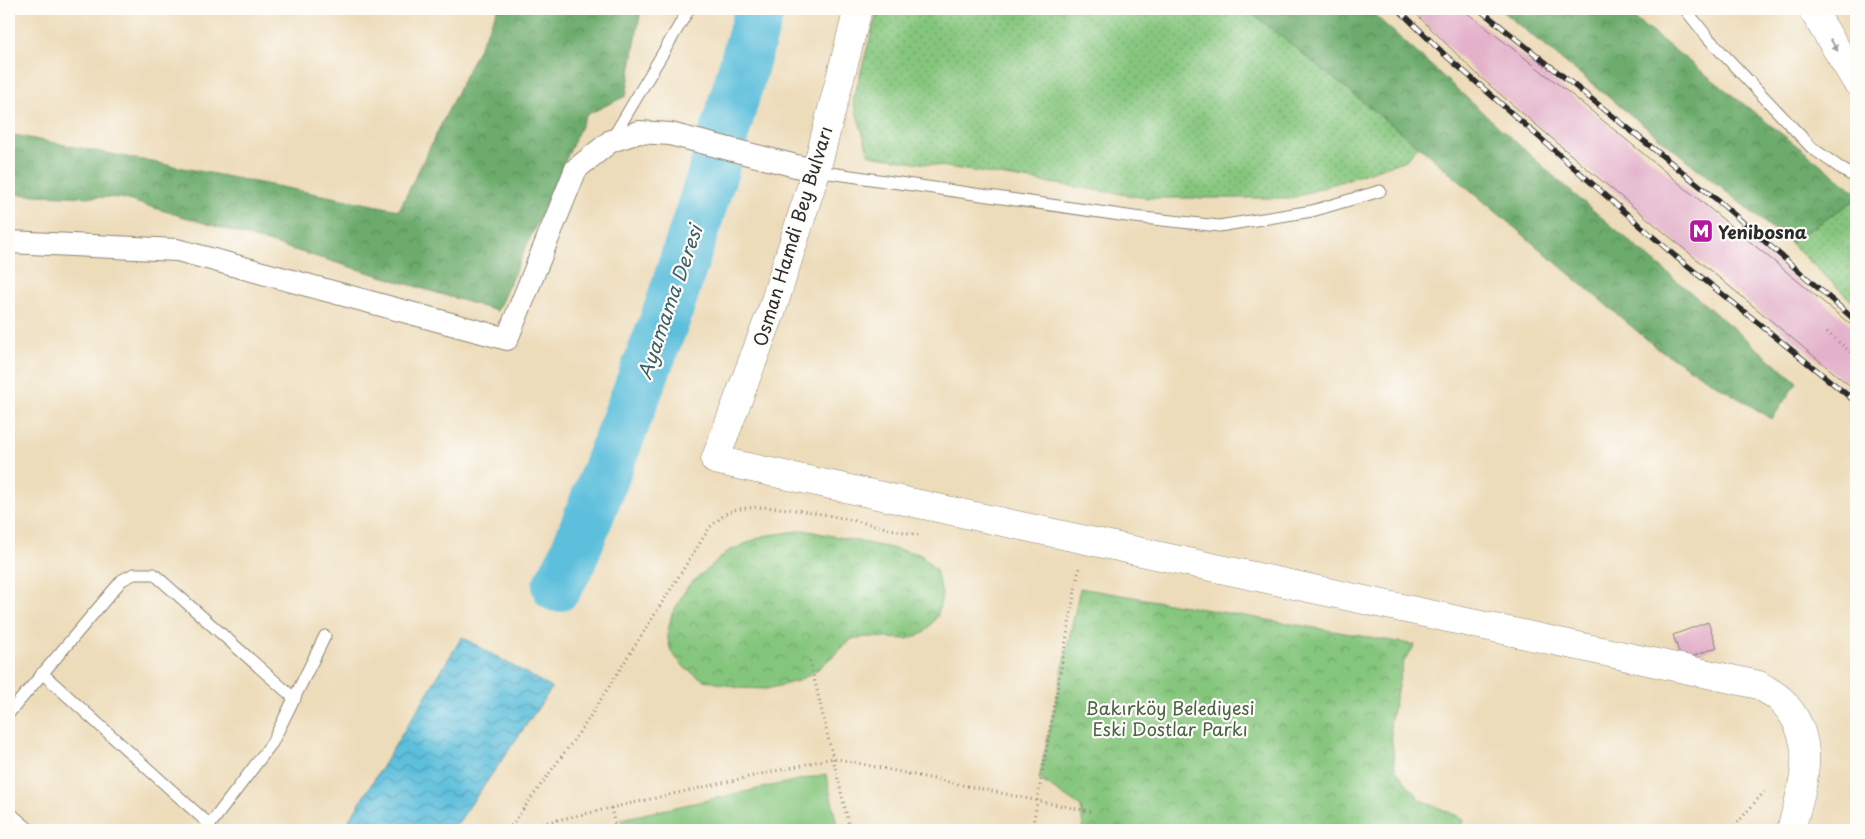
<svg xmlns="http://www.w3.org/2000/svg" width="1865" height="839" viewBox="0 0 1865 839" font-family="'Playpen Sans',sans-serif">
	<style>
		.grass { fill: url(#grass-dots); stroke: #587854 }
		.forest { fill: url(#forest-crowns); stroke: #4c6b4c }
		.park { fill: url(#park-crowns); stroke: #587854 }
		.garden { fill: #85c67d; stroke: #587854 }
		.water { fill: url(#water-waves); stroke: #447584 }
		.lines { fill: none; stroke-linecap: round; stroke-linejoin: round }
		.river { stroke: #5dbfdc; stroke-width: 50 }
		.building { fill: #e3b1ca }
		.service-casing { stroke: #8c8472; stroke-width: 13 }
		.minor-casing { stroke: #8c8472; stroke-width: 24 }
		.tertiary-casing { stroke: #8c8472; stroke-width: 29 }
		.path { stroke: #8c8472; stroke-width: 3; stroke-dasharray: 1 4; stroke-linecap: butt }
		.service { stroke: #fff; stroke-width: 11 }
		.minor { stroke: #fff; stroke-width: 22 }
		.tertiary { stroke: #fff; stroke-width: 28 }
		.rail-casing { stroke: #2b2b2b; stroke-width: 5.5 }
		.rail { stroke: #fdfcf7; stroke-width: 4; stroke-dasharray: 11; stroke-linecap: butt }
		.oneway { fill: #a0a0a0 }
		.labels { text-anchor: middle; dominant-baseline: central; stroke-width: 4.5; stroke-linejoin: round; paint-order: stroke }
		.poi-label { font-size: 18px; font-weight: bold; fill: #2b2b2b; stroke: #fdfcf7; text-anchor: start }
		.street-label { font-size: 18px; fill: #2b2b2b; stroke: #fdfcf7 }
		.park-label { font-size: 18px; fill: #4a6148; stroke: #fdfcf7 }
		.water-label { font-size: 19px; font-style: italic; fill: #3c5f69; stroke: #fdfcf7 }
	</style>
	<defs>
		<pattern id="grass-dots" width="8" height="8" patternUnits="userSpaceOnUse" patternTransform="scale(1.25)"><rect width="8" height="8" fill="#85c67d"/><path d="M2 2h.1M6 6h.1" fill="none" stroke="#6da167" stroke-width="1.8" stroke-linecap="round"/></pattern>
		<pattern id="forest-crowns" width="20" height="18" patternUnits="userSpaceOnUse" patternTransform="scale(1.25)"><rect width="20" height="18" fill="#6cab6c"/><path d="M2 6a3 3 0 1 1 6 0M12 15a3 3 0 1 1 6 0" fill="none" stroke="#598b59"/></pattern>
		<pattern id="park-crowns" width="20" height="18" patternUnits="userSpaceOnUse" patternTransform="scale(1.25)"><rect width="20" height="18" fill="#85c67d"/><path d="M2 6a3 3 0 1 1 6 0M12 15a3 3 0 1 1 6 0" fill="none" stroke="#6da167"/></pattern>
		<pattern id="water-waves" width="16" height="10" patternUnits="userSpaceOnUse" patternTransform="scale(1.25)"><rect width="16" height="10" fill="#5dbfdc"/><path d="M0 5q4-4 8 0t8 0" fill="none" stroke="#4d9bb3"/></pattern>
	</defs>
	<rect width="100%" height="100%" fill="#fdfcf7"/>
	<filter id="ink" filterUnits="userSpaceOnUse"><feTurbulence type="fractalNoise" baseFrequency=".02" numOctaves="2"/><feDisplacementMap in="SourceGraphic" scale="10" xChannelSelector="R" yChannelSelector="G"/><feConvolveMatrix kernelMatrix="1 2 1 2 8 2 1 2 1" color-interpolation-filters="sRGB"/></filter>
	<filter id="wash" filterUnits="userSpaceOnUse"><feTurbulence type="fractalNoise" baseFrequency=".0096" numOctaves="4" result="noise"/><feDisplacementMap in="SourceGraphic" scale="20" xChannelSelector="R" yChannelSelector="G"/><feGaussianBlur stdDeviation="1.12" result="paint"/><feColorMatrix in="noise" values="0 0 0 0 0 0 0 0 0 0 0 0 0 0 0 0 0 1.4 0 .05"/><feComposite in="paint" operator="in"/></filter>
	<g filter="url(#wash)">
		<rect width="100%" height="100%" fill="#eddcba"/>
		<g class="grass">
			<polygon points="878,9 1247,9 1418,146 1406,160 1292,198 1147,198 869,155 853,101"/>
			<polygon points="1856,199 1856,305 1790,243"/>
		</g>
		<g class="forest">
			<polygon points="498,9 641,9 626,96 586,115 497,311 121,198 9,194 9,134 399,210"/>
			<polygon points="1247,9 1368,9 1569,190 1797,382 1772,419 1657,348 1418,146"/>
			<polygon points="1499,9 1622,9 1856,192 1856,199 1790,243"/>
		</g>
		<g class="park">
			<polygon points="804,530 920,554 936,570 942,594 938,615 924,633 907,639 867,637 852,639 817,670 798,681 767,689 739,688 704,680 686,669 671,652 667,634 672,614 688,586 727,552 763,536"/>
			<polygon points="1080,588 1415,645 1403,663 1390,723 1395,769 1419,799 1464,819 1460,830 1083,830 1081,807 1039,779"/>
		</g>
		<polygon class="garden" points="826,774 838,830 623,830 621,819"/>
		<polygon class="water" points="462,637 552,688 453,830 343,830"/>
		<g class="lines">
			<polyline class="river" points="557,587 571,562 666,317 713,172 760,9"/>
		</g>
		<g id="blocks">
			<g class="building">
				<polygon points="1411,9 1462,9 1572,95 1856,329 1856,391 1590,171 1479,76"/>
				<polygon points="1708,622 1717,647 1682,660 1673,635"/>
			</g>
		</g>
	</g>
	<g filter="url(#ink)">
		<use href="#blocks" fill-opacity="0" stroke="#8c8472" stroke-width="1"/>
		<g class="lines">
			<defs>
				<g id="service">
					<polyline points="1685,9 1709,39 1812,148 1849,174 1856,175"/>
					<polyline points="612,139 689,9"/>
					<polyline points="816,171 1134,217 1219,226 1312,211 1380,191"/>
					<polyline points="42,673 210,825"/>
					<polyline points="9,713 122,580 134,574 154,574 295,699"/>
					<polyline points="9,812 30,830"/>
					<polyline points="206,830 272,743 325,636"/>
				</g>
				<polyline id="minor" points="9,242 177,250 507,339 576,169 611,141 639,132 670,134 816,171"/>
				<g id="tertiary">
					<path d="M858,9L816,171L772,310L715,460L1759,685C1766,690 1775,694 1781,700C1820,740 1803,784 1791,830"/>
					<polyline points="1812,9 1856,81"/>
				</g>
			</defs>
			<use href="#service" class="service-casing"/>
			<use href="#minor" class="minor-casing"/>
			<use href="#tertiary" class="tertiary-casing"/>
			<g class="path">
				<polyline points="1827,332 1856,357"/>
				<polyline points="810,661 850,830"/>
				<polyline points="611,808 616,830"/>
				<path d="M508,830L586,723L710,527C717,522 724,513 732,511C773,497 873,526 918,535"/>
				<polyline points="513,830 833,758 1092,812"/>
				<polyline points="1032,830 1079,568"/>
				<polyline points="1731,830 1764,792"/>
			</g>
			<use href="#service" class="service"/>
			<use href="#minor" class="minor"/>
			<use href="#tertiary" class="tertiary"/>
			<defs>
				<g id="rail">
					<polyline points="1398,9 1444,54 1675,256 1856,402"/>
					<polyline points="1479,9 1715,198 1856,321"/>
				</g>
			</defs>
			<use href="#rail" class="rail-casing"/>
			<use href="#rail" class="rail"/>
		</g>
		<defs><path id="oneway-solid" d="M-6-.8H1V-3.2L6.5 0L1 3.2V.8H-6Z" transform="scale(1.25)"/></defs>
		<use class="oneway" href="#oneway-solid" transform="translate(1834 45) rotate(59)"/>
	</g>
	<defs>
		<symbol id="metro-square" viewBox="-11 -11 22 22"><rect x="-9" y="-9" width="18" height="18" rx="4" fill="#b5179e" stroke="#fdfcf7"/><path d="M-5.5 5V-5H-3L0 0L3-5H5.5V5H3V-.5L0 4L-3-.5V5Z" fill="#fff"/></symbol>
	</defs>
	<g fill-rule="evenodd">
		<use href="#metro-square" x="1687" y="217" width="28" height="28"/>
	</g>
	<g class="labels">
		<g class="poi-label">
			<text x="1718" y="231">Yenibosna</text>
		</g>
		<g class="street-label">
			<text transform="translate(792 236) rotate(-73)">Osman Hamdi Bey Bulvarı</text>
		</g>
		<g class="park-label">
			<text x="1170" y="707">Bakırköy Belediyesi<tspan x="1170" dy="21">Eski Dostlar Parkı</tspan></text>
		</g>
		<g class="water-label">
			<text transform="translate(669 302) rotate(-71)">Ayamama Deresi</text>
		</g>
	</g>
	<rect width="1865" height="839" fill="none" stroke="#fdfcf7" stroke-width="30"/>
</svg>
